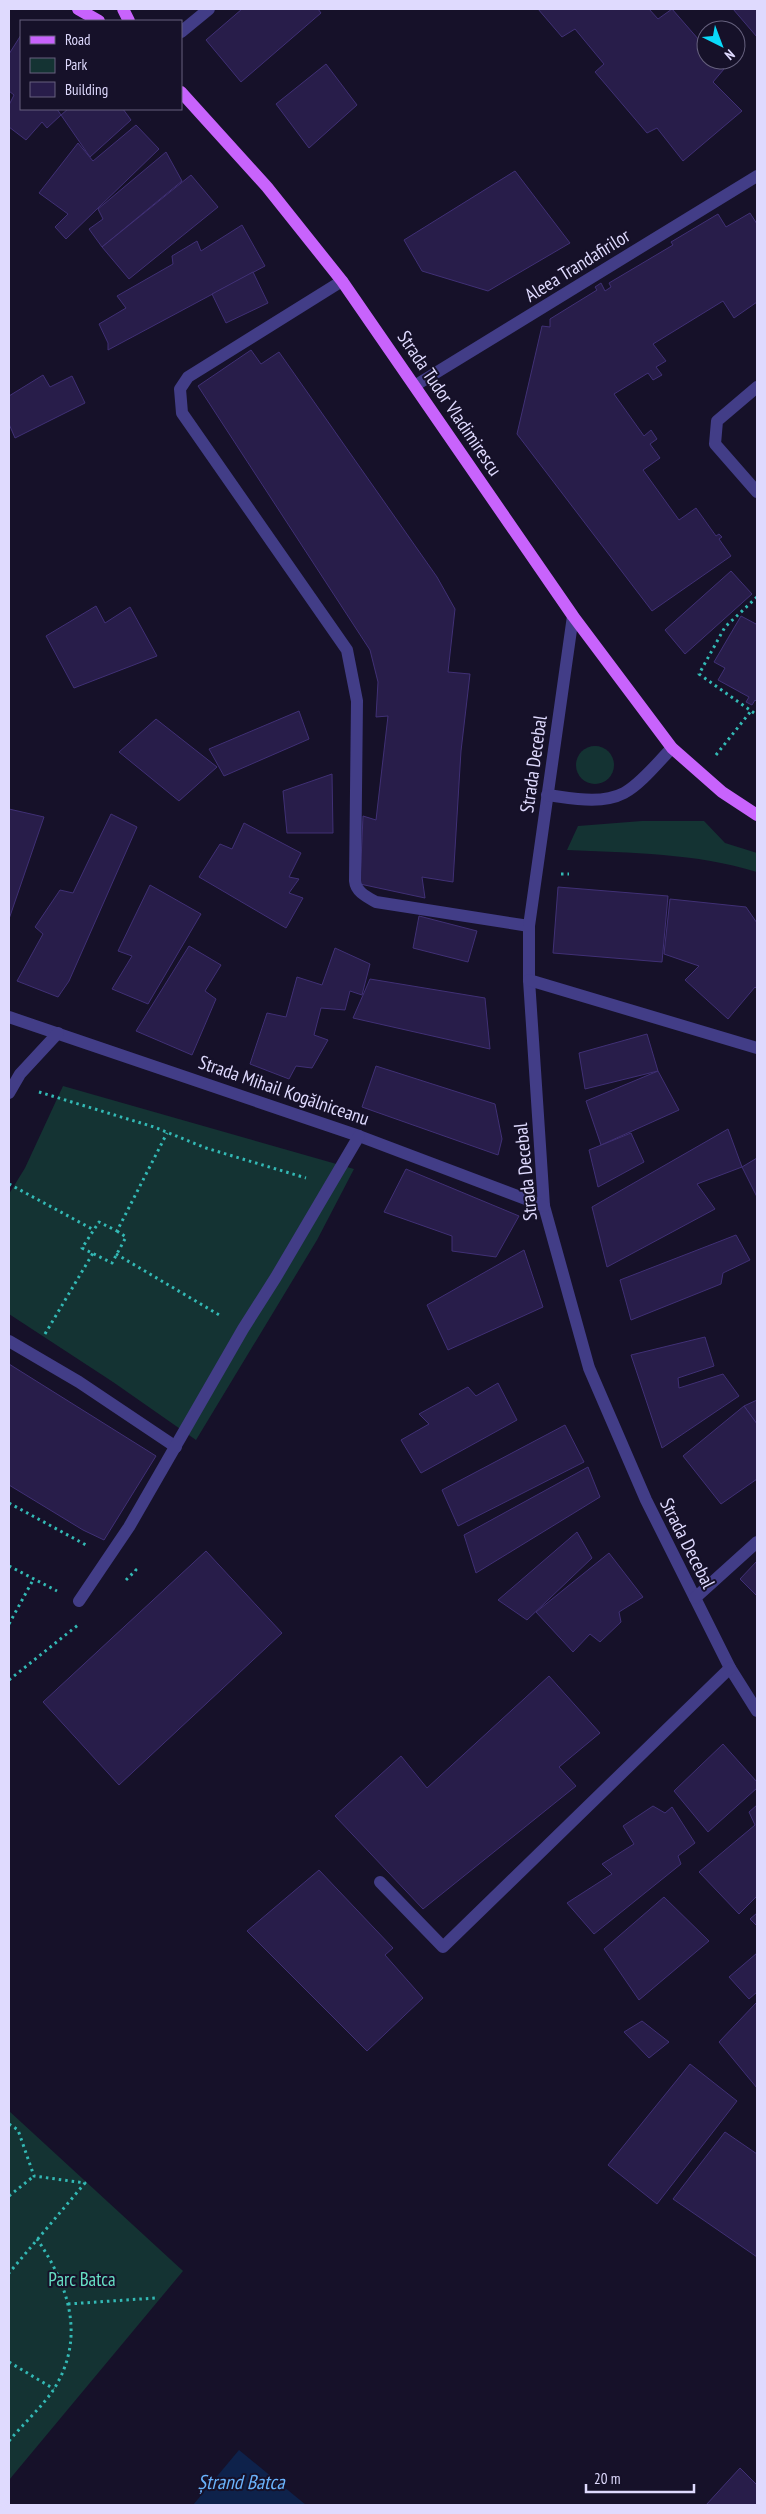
<svg xmlns="http://www.w3.org/2000/svg" width="766" height="2514" viewBox="0 0 766 2514" font-family="'PT Sans Narrow',sans-serif">
	<style>
		.green { fill: #143333 }
		.water { fill: #0e224b }
		.building { fill: #281d4a; stroke: #403075 }
		.lines { fill: none; stroke-linecap: round; stroke-linejoin: round }
		.path { stroke: #33b9b5; stroke-width: 3; stroke-dasharray: 2.5 4; stroke-linecap: butt }
		.minor { stroke: #423d87; stroke-width: 12 }
		.major { stroke: #c863fc; stroke-width: 12 }
		.labels { text-anchor: middle; dominant-baseline: central; stroke-width: 4; stroke-linejoin: round; paint-order: stroke }
		.street-label { font-size: 19px; fill: #dfdafe; stroke: #161129 }
		.park-label { font-size: 19px; fill: #66dec4; stroke: #161129 }
		.water-label { font-size: 20px; font-style: italic; fill: #6ab3fc; stroke: #161129 }
	</style>
	<rect width="100%" height="100%" fill="#161129"/>
	<g class="green">
		<circle cx="595" cy="765" r="19"/>
		<path d="M642,821H704L725,843L757,853V872C696,853 631,853 567,850L578,826Z"/>
		<polygon points="63,1086 354,1169 317,1240 196,1440 113,1382 9,1314 9,1194 25,1168"/>
		<polygon points="9,2111 183,2271 9,2480"/>
	</g>
	<polygon class="water" points="239,2450 306,2505 193,2505"/>
	<g class="building">
		<polygon points="242,9 318,9 321,13 241,82 206,40"/>
		<polygon points="538,9 649,9 658,19 672,9 706,48 706,60 716,60 724,69 713,82 742,111 683,161 657,128 647,133 595,72 604,64 575,29 562,37"/>
		<polygon points="733,9 757,9 757,37"/>
		<polygon points="21,35 21,109 57,109 61,115 47,128 42,122 26,140 9,127 9,105 14,95 9,91 9,54"/>
		<polygon points="326,64 357,105 309,148 276,104"/>
		<polygon points="68,109 123,109 131,120 90,157 61,115"/>
		<polygon points="136,125 159,149 66,239 55,227 68,214 39,193 78,143 93,161"/>
		<polygon points="166,152 182,181 102,247 89,229 103,219 98,209"/>
		<polygon points="515,171 570,243 488,291 422,271 404,240"/>
		<polygon points="191,175 218,207 129,279 102,247"/>
		<polygon points="750,213 757,224 757,302 734,318 723,301 653,344 666,361 656,367 662,375 653,380 648,373 614,394 644,436 651,430 657,439 650,444 660,458 643,470 679,520 696,508 716,536 719,534 722,537 719,539 731,556 652,611 517,434 542,326 550,327 550,319 597,290 595,287 601,283 605,291 611,287 609,283 673,245 671,242 718,214 726,227"/>
		<polygon points="242,225 265,266 108,350 108,343 99,324 126,308 117,296 173,264 172,256 197,241 201,251"/>
		<polygon points="253,272 268,303 226,323 212,294"/>
		<polygon points="251,350 261,364 279,352 437,577 455,609 448,672 470,674 461,751 453,882 422,877 425,898 360,884 363,816 376,820 388,716 376,717 378,682 370,650 198,386"/>
		<polygon points="43,375 50,387 72,376 85,403 15,438 9,424 9,396"/>
		<polygon points="731,571 752,594 685,654 665,630"/>
		<polygon points="96,606 105,623 130,607 157,656 74,688 46,636"/>
		<polygon points="741,616 756,624 757,622 757,702 755,700 752,705 746,702 749,697 718,680 725,668 714,662"/>
		<polygon points="299,711 309,739 224,776 209,749"/>
		<polygon points="156,719 217,767 179,801 119,752"/>
		<polygon points="332,774 333,833 287,833 283,791"/>
		<polygon points="9,809 44,817 9,919"/>
		<polygon points="111,814 137,827 69,981 58,997 17,981 43,934 35,927 60,890 73,893"/>
		<polygon points="244,823 301,853 289,877 299,879 289,893 303,898 286,928 199,877 220,844 232,849"/>
		<polygon points="150,885 201,914 148,1004 112,989 132,956 118,951"/>
		<polygon points="558,887 668,896 662,962 553,953"/>
		<polygon points="670,899 746,907 757,923 757,989 755,987 728,1019 685,980 699,966 664,954"/>
		<polygon points="419,916 477,931 468,962 413,948"/>
		<polygon points="189,946 221,965 205,991 216,999 192,1055 136,1031"/>
		<polygon points="335,948 370,964 362,995 350,991 345,1010 321,1008 314,1035 328,1040 312,1068 296,1066 289,1079 250,1064 267,1013 286,1017 297,977 322,985"/>
		<polygon points="370,979 485,998 490,1049 353,1018"/>
		<polygon points="647,1034 658,1071 585,1089 579,1053"/>
		<polygon points="376,1066 495,1104 502,1139 498,1155 362,1107"/>
		<polygon points="658,1071 679,1110 601,1145 586,1101"/>
		<polygon points="728,1129 742,1167 697,1184 715,1209 607,1267 592,1207"/>
		<polygon points="631,1133 644,1162 598,1187 589,1150"/>
		<polygon points="757,1158 757,1197 742,1167"/>
		<polygon points="406,1169 519,1216 496,1257 452,1251 452,1236 384,1212"/>
		<polygon points="736,1235 750,1260 723,1273 721,1284 631,1320 620,1280"/>
		<polygon points="524,1250 543,1307 448,1350 427,1305"/>
		<polygon points="705,1337 714,1366 678,1378 679,1388 723,1374 739,1396 662,1448 631,1355"/>
		<polygon points="9,1364 156,1456 104,1540 83,1530 9,1485"/>
		<polygon points="498,1383 517,1420 421,1473 401,1440 429,1424 419,1414 468,1387 476,1396"/>
		<polygon points="757,1400 757,1424 744,1406"/>
		<polygon points="744,1406 757,1424 757,1479 721,1504 683,1456"/>
		<polygon points="565,1425 584,1462 458,1526 442,1490"/>
		<polygon points="588,1467 600,1497 476,1573 464,1535"/>
		<polygon points="577,1532 592,1558 527,1620 498,1600"/>
		<polygon points="206,1551 282,1633 119,1785 43,1702"/>
		<polygon points="609,1553 643,1597 619,1612 621,1622 600,1642 590,1634 573,1652 536,1612"/>
		<polygon points="757,1561 757,1596 740,1579"/>
		<polygon points="549,1676 600,1733 559,1767 576,1786 423,1909 335,1816 401,1756 427,1788"/>
		<polygon points="723,1744 757,1782 757,1788 708,1832 674,1791"/>
		<polygon points="757,1805 757,1896 739,1914 699,1872 755,1825 749,1812"/>
		<polygon points="653,1806 665,1813 672,1807 695,1843 678,1856 681,1864 594,1934 567,1903 612,1874 602,1864 634,1844 623,1826"/>
		<polygon points="319,1870 393,1948 385,1955 423,1998 367,2051 247,1931"/>
		<polygon points="664,1897 709,1941 639,2000 604,1949"/>
		<polygon points="757,1913 757,1926 750,1919"/>
		<polygon points="757,1953 757,1992 749,1999 729,1977"/>
		<polygon points="756,2003 757,2005 757,2088 719,2042"/>
		<polygon points="642,2021 669,2042 649,2058 624,2032"/>
		<polygon points="690,2064 737,2101 657,2204 608,2165"/>
		<polygon points="725,2132 757,2154 757,2257 673,2199"/>
		<polygon points="740,2468 757,2485 757,2505 706,2505"/>
	</g>
	<g class="lines">
		<g class="path">
			<polyline points="757,597 725,627 699,674 757,715"/>
			<polyline points="716,755 751,711"/>
			<polyline points="561,874 569,874"/>
			<polyline points="39,1092 154,1127 206,1148 306,1178"/>
			<polyline points="9,1184 94,1230"/>
			<polyline points="117,1231 126,1237 112,1263 82,1248 99,1222 117,1231 167,1133"/>
			<polyline points="116,1254 221,1316"/>
			<polyline points="45,1334 93,1253"/>
			<polyline points="9,1503 86,1545"/>
			<polyline points="9,1566 57,1591"/>
			<polyline points="126,1580 136,1570 132,1567"/>
			<polyline points="9,1624 33,1580"/>
			<polyline points="9,1680 78,1625"/>
			<polyline points="9,2124 18,2130 34,2176 85,2183 9,2273"/>
			<polyline points="9,2196 34,2176"/>
			<polyline points="68,2304 155,2298"/>
			<polyline points="9,2362 54,2389"/>
			<path d="M9,2441C23,2424 42,2407 54,2389C86,2337 69,2286 37,2239"/>
		</g>
		<g class="minor">
			<polyline points="181,32 209,9"/>
			<path d="M342,281L188,377L180,389L182,413L347,650L357,701L355,881C356,892 367,897 376,902L529,926"/>
			<polyline points="416,385 757,176"/>
			<polyline points="757,387 717,421 715,444 757,492"/>
			<polyline points="573,616 529,926 529,980 544,1206 589,1368 646,1500 730,1668 757,1711"/>
			<path d="M547,795C571,798 601,805 624,793C641,784 659,761 672,748"/>
			<polyline points="529,980 757,1048"/>
			<polyline points="9,1017 359,1136 544,1206"/>
			<polyline points="9,1093 20,1074 58,1033"/>
			<polyline points="9,1341 79,1382 176,1447"/>
			<polyline points="695,1598 757,1542"/>
			<polyline points="79,1601 129,1527 243,1329 276,1277 359,1136"/>
			<polyline points="380,1882 443,1947 730,1668"/>
		</g>
		<g class="major">
			<polyline points="78,9 99,21"/>
			<polyline points="123,9 129,21"/>
			<polyline points="181,92 267,187 342,281 573,616 672,748 722,792 757,815"/>
		</g>
	</g>
	<g class="labels">
		<g class="street-label">
			<text transform="translate(577 265) rotate(-32)">Aleea Trandafirilor</text>
			<text transform="translate(450 403) rotate(56)">Strada Tudor Vladimirescu</text>
			<text transform="translate(533 764) rotate(-82)">Strada Decebal</text>
			<text transform="translate(284 1090) rotate(19)">Strada Mihail Kogălniceanu</text>
			<text transform="translate(525 1172) rotate(-96)">Strada Decebal</text>
			<text transform="translate(688 1543) rotate(63)">Strada Decebal</text>
		</g>
		<g class="park-label">
			<text x="82" y="2279">Parc Batca</text>
		</g>
		<g class="water-label">
			<text x="241" y="2482">Ștrand Batca</text>
		</g>
	</g>
	<rect width="766" height="2514" fill="none" stroke="#dfdafe" stroke-width="20"/>
	<rect x="20" y="20" width="162" height="90" fill="#161129" stroke="#66617e"/>
	<rect x="30" y="36" width="25" height="8" fill="#c863fc" stroke="#66617e"/>
	<text x="65" y="45" font-size="15" fill="#dfdafe">Road</text>
	<rect x="30" y="58" width="25" height="15" fill="#143333" stroke="#66617e"/>
	<text x="65" y="70" font-size="15" fill="#dfdafe">Park</text>
	<rect x="30" y="82" width="25" height="15" fill="#281d4a" stroke="#66617e"/>
	<text x="65" y="95" font-size="15" fill="#dfdafe">Building</text>
	<g transform="translate(721 45) rotate(138)"><circle r="24" fill="#161129" stroke="#66617e"/>
	<path d="M0-4L9 19L0 12L-9 19Z" fill="#0adafa"/>
	<text y="-8" font-size="14" font-weight="bold" text-anchor="middle" fill="#dfdafe">N</text>
	</g>
	<path d="M586 2484v8h108v-8" fill="none" stroke="#dfdafe" stroke-width="2.5"/>
	<text x="594" y="2484" font-size="15" fill="#dfdafe" stroke="#161129" stroke-width="4" paint-order="stroke">20 m</text>
</svg>
